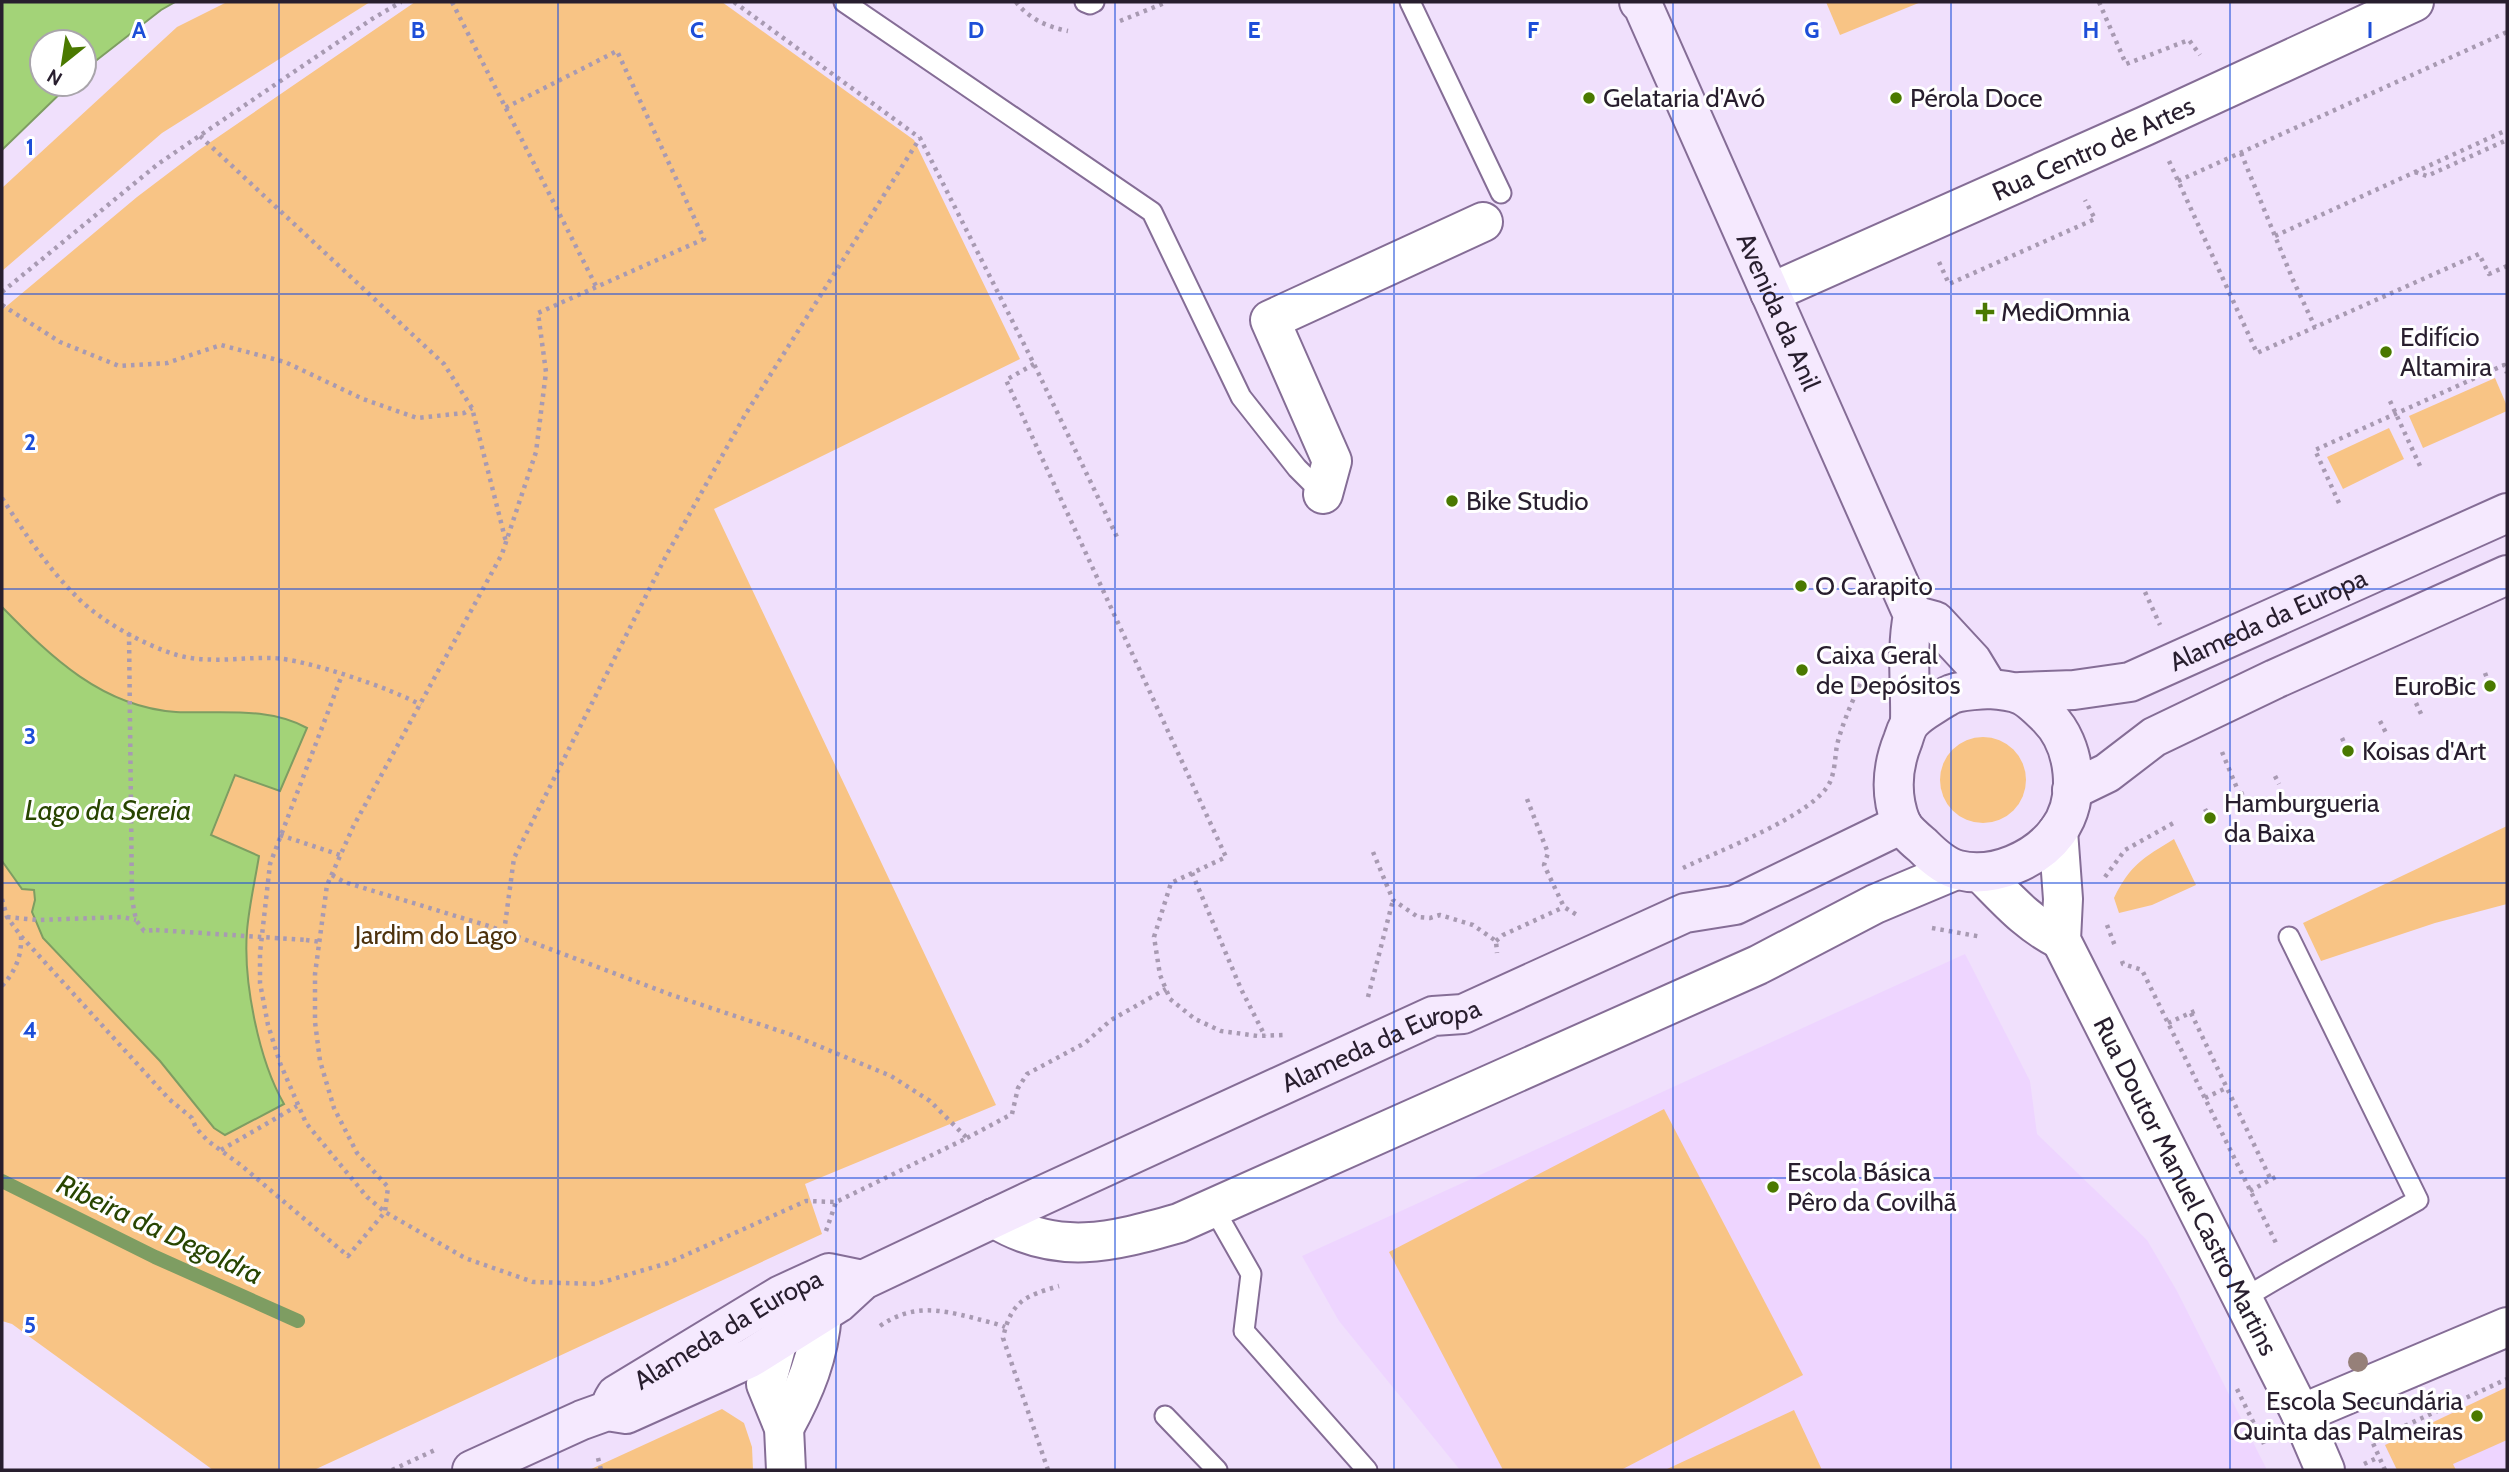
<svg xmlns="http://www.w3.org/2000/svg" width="2509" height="1472" viewBox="0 0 2509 1472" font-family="Cabin,sans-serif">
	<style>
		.built { fill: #eed5ff }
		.green { fill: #f8c485 }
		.water { fill: #a3d378; stroke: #7e9d62; stroke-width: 2 }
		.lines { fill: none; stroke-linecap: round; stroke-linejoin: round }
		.stream { stroke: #7e9d62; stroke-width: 14 }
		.lane-casing { stroke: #856d96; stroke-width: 23 }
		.street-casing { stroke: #856d96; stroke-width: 42 }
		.secondary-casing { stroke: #856d96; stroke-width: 42 }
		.path { stroke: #a89ab2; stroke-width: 4.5; stroke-dasharray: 3.5 5; stroke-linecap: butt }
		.lane { stroke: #fff; stroke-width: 19 }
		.street { stroke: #fff; stroke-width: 38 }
		.secondary { stroke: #f5e9fe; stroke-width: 38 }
		.path-bridge { stroke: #a89ab2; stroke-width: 4.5; stroke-dasharray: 3.5 5; stroke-linecap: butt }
		.tree { fill: #968079 }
		.grid { fill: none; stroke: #1d4ed8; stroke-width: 2; stroke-opacity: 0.55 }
		.poi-dot { fill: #4a7900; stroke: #fff; stroke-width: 2.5 }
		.labels { text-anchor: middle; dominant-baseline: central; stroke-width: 6; stroke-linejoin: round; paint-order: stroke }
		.poi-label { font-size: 26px; fill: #281e2e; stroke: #fff; text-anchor: start }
		.street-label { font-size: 26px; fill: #281e2e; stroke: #fff }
		.park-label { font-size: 26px; fill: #4d320d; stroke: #fff }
		.water-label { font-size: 28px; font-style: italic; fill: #284501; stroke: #fff }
		.grid-label { font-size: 23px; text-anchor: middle; font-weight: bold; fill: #1d4ed8; stroke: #fff; stroke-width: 6; stroke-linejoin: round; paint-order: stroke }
	</style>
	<rect width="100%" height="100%" fill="#f0e0fc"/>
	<g class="built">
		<polygon points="1965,954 2030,1081 2037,1134 2147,1240 2177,1291 2267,1470 1460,1470 1339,1321 1302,1256"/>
		<polygon points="2507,1387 2507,1470 2397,1470 2385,1445"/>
	</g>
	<g class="green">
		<polygon points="227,2 370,2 162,133 2,271 2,188 177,27"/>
		<polygon points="415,2 722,2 914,140 1020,359 714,509 996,1105 805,1184 822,1234 314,1470 213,1470 12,1324 2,1321 2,310 137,197 199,150"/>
		<polygon points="1826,2 1921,2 1840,35"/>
		<polygon points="2495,378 2507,406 2507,411 2423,448 2409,416"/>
		<polygon points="2389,428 2404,459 2343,489 2327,457"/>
		<circle cx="1983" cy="780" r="43"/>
		<polygon points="2507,826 2507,904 2435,923 2321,961 2303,923"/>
		<path d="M2174,839L2196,885L2152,905L2119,913L2114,898C2130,865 2143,858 2174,839Z"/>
		<polygon points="1664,1109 1803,1375 1621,1470 1503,1470 1389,1252"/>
		<polygon points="2507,1387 2507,1440 2453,1464 2456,1470 2397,1470 2385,1445"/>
		<polygon points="722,1409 744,1423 752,1447 753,1470 589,1470"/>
		<polygon points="1794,1410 1822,1470 1665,1470"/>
	</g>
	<g class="water">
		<polygon points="2,2 175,2 161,10 84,70 84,42 42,42 42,84 70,84 2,150"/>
		<path d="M2,607C51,657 102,707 176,712C220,714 267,706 307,728L280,791L235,775L211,835L259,856C255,881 249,906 247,931C243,982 259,1061 284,1104L225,1135L214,1128L160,1061L43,938L32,912L35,900L34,890L22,889L2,861Z"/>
	</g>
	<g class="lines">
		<polyline class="stream" points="2,1181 155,1257 298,1321"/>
		<defs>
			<g id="lane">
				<polyline points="844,2 1152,212 1241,397 1297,468 1323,494"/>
				<polyline points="1085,2 1090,4 1094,2"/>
				<polyline points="1410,2 1501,193"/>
				<polyline points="1214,1209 1251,1274 1244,1331 1367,1470"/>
				<path d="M2243,1299C2299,1264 2360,1233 2418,1200L2289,937"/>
				<polyline points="1165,1416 1217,1470"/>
			</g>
			<g id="street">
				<path id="s1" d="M1770,293L2145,126L2414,2"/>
				<polyline points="1323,494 1332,461 1270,320 1483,222"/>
				<path id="s2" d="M2058,831L2063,899L2061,940L2301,1414L2325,1470"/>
				<path d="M1981,873C2007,899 2027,923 2061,940"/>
				<path d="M994,1218C1057,1257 1112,1242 1179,1223L1758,965L1875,904L1956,870"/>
				<polyline points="778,1340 766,1384 784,1428 786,1470"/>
				<polyline points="2301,1414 2507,1327"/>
				<path d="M784,1428C805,1390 819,1356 822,1313"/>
			</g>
			<g id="secondary">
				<path id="s3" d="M1639,2L1643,6L1913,615C1906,650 1911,687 1910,722"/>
				<polyline points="1913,615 1935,621 1972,661 1989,689"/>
				<path d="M1989,689C2021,691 2026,695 2048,717C2076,745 2082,799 2058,831C2037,860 1993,879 1958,870C1946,867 1932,855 1923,846C1916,840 1905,831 1901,823C1890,795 1892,767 1903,740C1905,734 1907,726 1912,721C1919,713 1929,708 1938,702C1942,700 1947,696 1952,694C1963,690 1977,690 1989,689Z"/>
				<path id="s4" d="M2020,692L2074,690L2130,682L2507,513"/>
				<polyline points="2072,790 2107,773 2154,737 2275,679 2507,575"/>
				<path id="s5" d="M613,1400L616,1395L781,1295L829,1273L863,1280"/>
				<path id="s6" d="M472,1470L582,1420L607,1411L626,1414L722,1371L750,1358L838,1303L863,1280L1028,1202L1433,1016L1463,1014L1685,913L1735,905L1902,824"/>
			</g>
		</defs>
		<use href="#lane" class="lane-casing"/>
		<use href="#street" class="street-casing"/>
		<use href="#secondary" class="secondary-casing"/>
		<g class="path">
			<polyline points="452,2 596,286"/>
			<polyline points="734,2 920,138 1034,364 1117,537"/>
			<path d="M1016,2C1028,18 1047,27 1068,31"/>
			<polyline points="2099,2 2126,64 2189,40 2200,55"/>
			<polyline points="1120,21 1167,2"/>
			<polyline points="200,136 444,364 472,408 506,542"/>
			<polyline points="2241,153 2293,280 2315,327"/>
			<polyline points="2169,161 2257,353 2479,254 2489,274 2507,266"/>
			<polyline points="2415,172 2427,176 2507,140"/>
			<polyline points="2178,181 2507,32"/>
			<polyline points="2275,236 2507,130"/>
			<polyline points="1939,262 1949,284 2095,219 2085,200"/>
			<polyline points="2,292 158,164 372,19 401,2"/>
			<polyline points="2,305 60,342 119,366 167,363 221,345 285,362 363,399 417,418 464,413 472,408"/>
			<polyline points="1034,364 1006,380 1226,857 1171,883 1154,937 1160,975 1170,999 1195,1019 1221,1031 1258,1036 1283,1035"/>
			<polyline points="2390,401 2420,466"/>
			<path d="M2,498C24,532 47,567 76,596C100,621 144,645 177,655C209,664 241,657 273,658C305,659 393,689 421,705"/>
			<polyline points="2339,503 2315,450 2504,365 2507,373"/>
			<polyline points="2145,592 2160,625"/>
			<polyline points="129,633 132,899 136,920 144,931 156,930"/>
			<polyline points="2485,673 2490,686"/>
			<polyline points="2463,683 2469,696"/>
			<polyline points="2416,703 2422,716"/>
			<polyline points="2380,721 2386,733"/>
			<polyline points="2342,738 2348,751"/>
			<polyline points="2222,752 2239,793"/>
			<polyline points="2275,776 2279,784"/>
			<polyline points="2241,792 2245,801"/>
			<polyline points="1527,799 1548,853 1544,865 1564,907 1577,915"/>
			<polyline points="2205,809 2210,818"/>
			<polyline points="280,835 340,855"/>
			<polyline points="1373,852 1393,900 1418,917 1430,918 1440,915 1473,925 1496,941 1497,953"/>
			<path d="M1683,868C1718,851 1815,815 1830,782C1835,771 1835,757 1837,745C1843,721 1854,697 1865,675"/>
			<polyline points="1192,873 1241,989 1265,1036"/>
			<polyline points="332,875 344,882 492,927 669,994 792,1035 891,1076 930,1101 967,1138 836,1202 806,1201 668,1263 596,1284 533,1282 465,1258 385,1212 367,1197 306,1123 280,1063 268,1025 260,983 260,953 270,864 342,675"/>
			<polyline points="2105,877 2125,850 2177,821"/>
			<polyline points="2,899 7,917 21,936 169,1099 192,1118 196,1128 208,1141 242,1166 348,1256 385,1212 388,1187 357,1153 334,1108 320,1061 315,1022 315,974 327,885 353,827 502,554 536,452 546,372 538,313 704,239 617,51 505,108"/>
			<polyline points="7,917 38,920 122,917 136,920"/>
			<polyline points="2107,925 2115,946"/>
			<polyline points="1932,928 1982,937"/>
			<polyline points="504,932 514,858 667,554 745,415 920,138"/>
			<polyline points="306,940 321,942"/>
			<polyline points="1496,941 1503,935 1564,907"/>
			<polyline points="2122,961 2123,964 2142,970 2276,1243"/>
			<path d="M2,986C15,972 22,956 21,936"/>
			<polyline points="1368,997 1393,900"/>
			<polyline points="2191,1013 2271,1180"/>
			<polyline points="2168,1023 2197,1010"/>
			<polyline points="2205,1098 2226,1088"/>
			<polyline points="967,1138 1012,1114 1018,1088 1027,1074 1085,1043 1111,1020 1166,989"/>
			<polyline points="221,1150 297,1106"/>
			<polyline points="2250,1191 2279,1175"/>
			<polyline points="826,1231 836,1202"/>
			<path d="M880,1326C912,1304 938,1309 974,1318C984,1321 995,1323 1005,1327"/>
			<polyline points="2237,1389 2264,1444"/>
			<polyline points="598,1458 601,1470"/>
			<polyline points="2364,1464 2379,1457"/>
			<polyline points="392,1470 435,1450"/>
			<path d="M1048,1470L1003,1338C1011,1301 1025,1296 1059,1286"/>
			<polyline points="2385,1470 2372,1441 2507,1379"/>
		</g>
		<use href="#lane" class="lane"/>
		<use href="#street" class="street"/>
		<use href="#secondary" class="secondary"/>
		<polyline class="path-bridge" points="156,930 306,940"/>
	</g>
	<circle class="tree" cx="2358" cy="1362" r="10"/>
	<path class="grid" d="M279,2V1470M558,2V1470M836,2V1470M1115,2V1470M1394,2V1470M1673,2V1470M1951,2V1470M2230,2V1470M2,294H2507M2,589H2507M2,883H2507M2,1178H2507"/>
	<g class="poi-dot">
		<circle cx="1589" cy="98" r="7"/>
		<circle cx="1896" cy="98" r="7"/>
		<path d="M1981.5 301.5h7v7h7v7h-7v7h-7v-7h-7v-7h7z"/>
		<circle cx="2386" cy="352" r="7"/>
		<circle cx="1452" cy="501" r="7"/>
		<circle cx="1801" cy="586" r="7"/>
		<circle cx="1802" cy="670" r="7"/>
		<circle cx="2490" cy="686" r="7"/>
		<circle cx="2348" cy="751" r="7"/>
		<circle cx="2210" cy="818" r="7"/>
		<circle cx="1773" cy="1187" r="7"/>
		<circle cx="2477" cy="1416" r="7"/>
	</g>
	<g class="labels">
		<g class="poi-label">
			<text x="1603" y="98">Gelataria d'Avó</text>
			<text x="1910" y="98">Pérola Doce</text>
			<text x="2001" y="312">MediOmnia</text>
			<text x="2400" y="337">Edifício<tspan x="2400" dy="30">Altamira</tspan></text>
			<text x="1466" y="501">Bike Studio</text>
			<text x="1815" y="586">O Carapito</text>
			<text x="1816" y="655">Caixa Geral<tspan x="1816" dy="30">de Depósitos</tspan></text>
			<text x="2476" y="686" text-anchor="end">EuroBic</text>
			<text x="2362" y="751">Koisas d'Art</text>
			<text x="2224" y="803">Hamburgueria<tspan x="2224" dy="30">da Baixa</tspan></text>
			<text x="1787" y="1172">Escola Básica<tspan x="1787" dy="30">Pêro da Covilhã</tspan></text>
			<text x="2463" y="1401" text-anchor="end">Escola Secundária<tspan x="2463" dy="30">Quinta das Palmeiras</tspan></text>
		</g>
		<g class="street-label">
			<text stroke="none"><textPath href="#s1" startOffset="354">Rua Centro de Artes</textPath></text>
			<text stroke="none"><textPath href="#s3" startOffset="340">Avenida da Anil</textPath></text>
			<text stroke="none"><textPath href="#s4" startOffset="262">Alameda da Europa</textPath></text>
			<text stroke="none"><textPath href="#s6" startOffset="1010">Alameda da Europa</textPath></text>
			<text stroke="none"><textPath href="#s2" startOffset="385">Rua Doutor Manuel Castro Martins</textPath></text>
			<text stroke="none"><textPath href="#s5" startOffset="136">Alameda da Europa</textPath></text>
		</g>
		<g class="park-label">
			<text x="436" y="935">Jardim do Lago</text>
		</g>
		<g class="water-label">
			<text x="108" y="810">Lago da Sereia</text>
			<text transform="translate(160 1229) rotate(25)">Ribeira da Degoldra</text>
		</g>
	</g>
	<g class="grid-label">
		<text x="139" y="38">A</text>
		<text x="418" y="38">B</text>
		<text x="697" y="38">C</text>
		<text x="976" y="38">D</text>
		<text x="1254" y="38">E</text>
		<text x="1533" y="38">F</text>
		<text x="1812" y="38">G</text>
		<text x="2091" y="38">H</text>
		<text x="2370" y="38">I</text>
		<text x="30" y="155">1</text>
		<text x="30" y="450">2</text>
		<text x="30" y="744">3</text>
		<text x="30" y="1038">4</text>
		<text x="30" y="1333">5</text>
	</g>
	<rect width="2509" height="1472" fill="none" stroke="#281e2e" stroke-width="7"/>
	<g transform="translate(63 63) rotate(210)"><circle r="33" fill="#ffffff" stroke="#a9a5ab" stroke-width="2"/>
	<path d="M0-5L12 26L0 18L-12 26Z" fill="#4a7900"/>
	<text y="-10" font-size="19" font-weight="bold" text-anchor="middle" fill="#281e2e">N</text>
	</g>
</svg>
